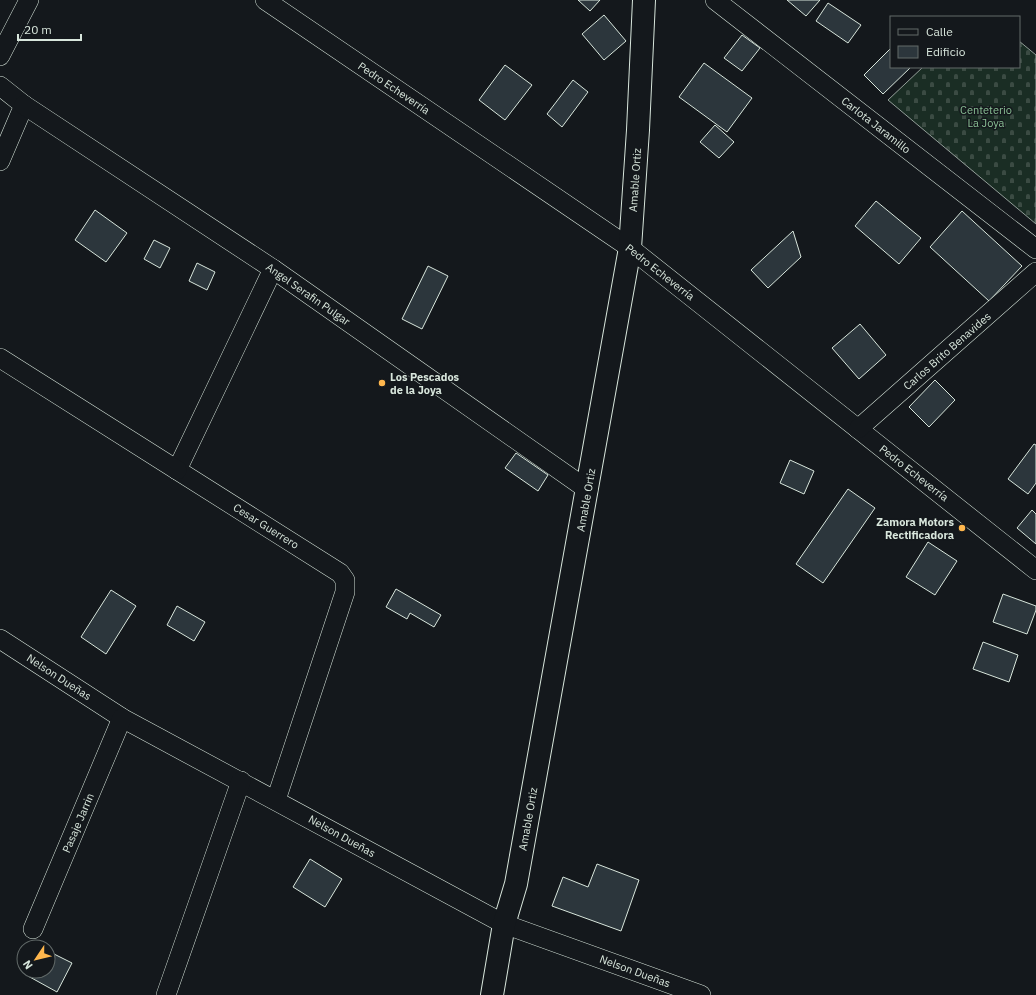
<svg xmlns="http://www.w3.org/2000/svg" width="1036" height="995" viewBox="0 0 1036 995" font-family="'IBM Plex Sans',sans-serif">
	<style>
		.cemetery { fill: url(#cemetery-stones); stroke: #939e99 }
		.building { fill: #2c363c; stroke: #d8e6dc }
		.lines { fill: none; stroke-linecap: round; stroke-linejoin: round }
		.minor-casing { stroke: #d8e6dc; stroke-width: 20 }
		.tertiary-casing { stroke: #d8e6dc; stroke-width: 24 }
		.minor { stroke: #14181c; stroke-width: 19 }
		.tertiary { stroke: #14181c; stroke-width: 22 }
		.poi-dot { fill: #ffb74d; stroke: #14181c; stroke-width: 1.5 }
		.labels { text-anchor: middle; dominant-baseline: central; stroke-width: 3; stroke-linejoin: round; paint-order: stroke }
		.street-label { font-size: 11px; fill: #d8e6dc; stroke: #14181c }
		.park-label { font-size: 11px; fill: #8ac095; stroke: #14181c }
		.poi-label { font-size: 11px; font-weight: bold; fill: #d8e6dc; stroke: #14181c; text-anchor: start }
	</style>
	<defs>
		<pattern id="cemetery-stones" width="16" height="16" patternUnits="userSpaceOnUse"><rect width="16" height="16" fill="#1a2d24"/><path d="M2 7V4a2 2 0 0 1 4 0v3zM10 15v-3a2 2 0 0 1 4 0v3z" fill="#3b4b43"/></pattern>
	</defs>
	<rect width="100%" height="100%" fill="#14181c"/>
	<polygon class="cemetery" points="1019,41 1036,55 1036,224 888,100 923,67 1019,67"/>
	<g class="building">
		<polygon points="578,0 600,0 590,11"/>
		<polygon points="787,0 820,0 806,16"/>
		<polygon points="828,3 861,25 848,43 816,21"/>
		<polygon points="604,15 626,41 604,60 582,34"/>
		<polygon points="742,35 760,48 742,71 724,58"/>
		<polygon points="891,48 891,67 911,67 883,94 864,75"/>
		<polygon points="704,63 752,98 727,132 679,97"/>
		<polygon points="505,65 532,85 505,120 479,100"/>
		<polygon points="573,80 588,92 562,127 547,114"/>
		<polygon points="715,125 734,142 719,158 700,142"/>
		<polygon points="876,201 921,238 899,264 855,226"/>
		<polygon points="95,210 127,233 106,262 75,240"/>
		<polygon points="962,211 1022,266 989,301 930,247"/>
		<polygon points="793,231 801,257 768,288 751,270"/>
		<polygon points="154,240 170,248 160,268 144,259"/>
		<polygon points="197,263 215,272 207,290 189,281"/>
		<polygon points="428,266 448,276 422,329 402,319"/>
		<polygon points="860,324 886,355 859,379 832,348"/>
		<polygon points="935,380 955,400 929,427 909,407"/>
		<polygon points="1034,444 1036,445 1036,483 1028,494 1008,479"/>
		<polygon points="516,453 548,475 538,491 505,468"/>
		<polygon points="790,460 814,471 804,494 780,483"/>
		<polygon points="848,489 875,508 823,583 796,564"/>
		<polygon points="1032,510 1036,514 1036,544 1017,528"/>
		<polygon points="928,542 957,561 935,595 906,577"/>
		<polygon points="396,589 441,615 434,627 410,613 407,619 386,607"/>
		<polygon points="111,590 136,606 106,654 81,637"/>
		<polygon points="1003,594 1036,606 1036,610 1027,634 993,622"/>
		<polygon points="177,606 205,622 194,641 167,625"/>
		<polygon points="983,642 1018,655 1009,682 973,669"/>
		<polygon points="310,859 342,879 325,907 293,887"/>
		<polygon points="597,864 639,880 621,931 552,906 563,877 588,887"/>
		<polygon points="48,951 72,963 57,992 28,976 31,971 48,971"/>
	</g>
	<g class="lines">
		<defs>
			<g id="minor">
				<polyline points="265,0 630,248 1036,570"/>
				<polyline points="715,0 1036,249"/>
				<polyline points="0,56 29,0"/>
				<polyline points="0,86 24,105 0,161"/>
				<polyline points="24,105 273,269 588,490"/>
				<polyline points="273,269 177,470 340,573 345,580 345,592 276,800"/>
				<polyline points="0,358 177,470"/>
				<polyline points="858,429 1036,272"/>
				<polyline points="0,639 122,718 504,924 701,995"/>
				<polyline points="33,929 122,718"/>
				<polyline points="166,995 241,781"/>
			</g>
			<polyline id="tertiary" points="492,995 504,924 516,884 630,248 638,130 644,0"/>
		</defs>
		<use href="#minor" class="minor-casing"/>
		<use href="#tertiary" class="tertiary-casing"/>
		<use href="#minor" class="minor"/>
		<use href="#tertiary" class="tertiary"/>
	</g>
	<g class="poi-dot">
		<circle cx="382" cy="383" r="4"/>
		<circle cx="962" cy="528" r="4"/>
	</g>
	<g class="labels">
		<g class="street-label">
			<text transform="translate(394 88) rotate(34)">Pedro Echeverría</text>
			<text transform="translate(876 125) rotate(38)">Carlota Jaramillo</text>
			<text transform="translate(635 180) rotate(-86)">Amable Ortiz</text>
			<text transform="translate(660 272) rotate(38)">Pedro Echeverría</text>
			<text transform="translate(308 294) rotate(35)">Angel Serafin Pulgar</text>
			<text transform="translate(947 351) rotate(-41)">Carlos Brito Benavides</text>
			<text transform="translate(914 473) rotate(38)">Pedro Echeverría</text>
			<text transform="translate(586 500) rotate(-80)">Amable Ortiz</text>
			<text transform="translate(266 526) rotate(32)">Cesar Guerrero</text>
			<text transform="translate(59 677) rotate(33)">Nelson Dueñas</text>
			<text transform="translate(528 819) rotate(-80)">Amable Ortiz</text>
			<text transform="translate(78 823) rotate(-67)">Pasaje Jarrin</text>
			<text transform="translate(342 836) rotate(29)">Nelson Dueñas</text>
			<text transform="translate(635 971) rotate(20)">Nelson Dueñas</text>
		</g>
		<g class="park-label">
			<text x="986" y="110">Centeterio<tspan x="986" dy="13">La Joya</tspan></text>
		</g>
		<g class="poi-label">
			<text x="390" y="377">Los Pescados<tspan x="390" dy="13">de la Joya</tspan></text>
			<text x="954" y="522" text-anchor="end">Zamora Motors<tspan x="954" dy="13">Rectificadora</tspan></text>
		</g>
	</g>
	<rect x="890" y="16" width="130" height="52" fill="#14181c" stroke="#626a69"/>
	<rect x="898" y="29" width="20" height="6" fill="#14181c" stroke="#626a69"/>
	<text x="926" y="36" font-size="12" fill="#d8e6dc">Calle</text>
	<rect x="898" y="46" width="20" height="12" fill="#2c363c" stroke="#626a69"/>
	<text x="926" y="56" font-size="12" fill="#d8e6dc">Edificio</text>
	<g transform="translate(36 959) rotate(235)"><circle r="19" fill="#14181c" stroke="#626a69"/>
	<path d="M0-3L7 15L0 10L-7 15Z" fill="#ffb74d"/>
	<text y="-6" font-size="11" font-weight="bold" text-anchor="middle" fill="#d8e6dc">N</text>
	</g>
	<path d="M18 34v6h63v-6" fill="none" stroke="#d8e6dc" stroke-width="2"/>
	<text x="24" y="34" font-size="12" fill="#d8e6dc" stroke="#14181c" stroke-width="3" paint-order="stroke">20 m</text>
</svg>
